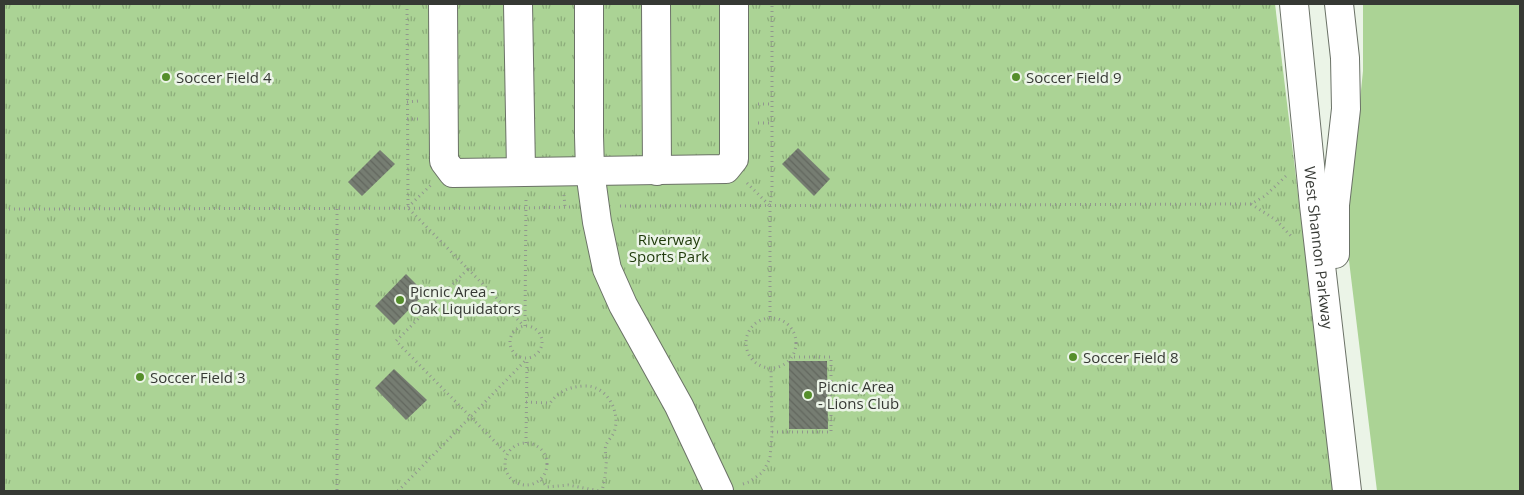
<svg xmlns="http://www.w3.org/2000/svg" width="1524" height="495" viewBox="0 0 1524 495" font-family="'Open Sans',sans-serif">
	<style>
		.green { fill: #abd395 }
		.park { fill: url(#park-tufts) }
		.building { fill: url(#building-back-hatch) }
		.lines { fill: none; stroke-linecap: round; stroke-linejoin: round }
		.minor-casing { stroke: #6b7267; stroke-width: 30 }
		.path { stroke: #91978e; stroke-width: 3; stroke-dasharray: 1 4; stroke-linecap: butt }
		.minor { stroke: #fff; stroke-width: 28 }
		.poi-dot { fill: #558e2b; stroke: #ebf4e7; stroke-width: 2 }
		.labels { text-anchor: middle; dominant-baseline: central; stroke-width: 5; stroke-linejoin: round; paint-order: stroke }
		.poi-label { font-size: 15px; fill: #363934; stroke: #ebf4e7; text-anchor: start }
		.park-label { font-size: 15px; fill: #1e3909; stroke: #ebf4e7 }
		.street-label { font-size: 15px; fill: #363934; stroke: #ebf4e7 }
	</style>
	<defs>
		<pattern id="park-tufts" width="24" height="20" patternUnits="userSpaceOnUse" patternTransform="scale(1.25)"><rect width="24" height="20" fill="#abd395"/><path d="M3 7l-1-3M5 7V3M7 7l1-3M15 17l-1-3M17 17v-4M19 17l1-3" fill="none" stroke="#8cac7a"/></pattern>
		<pattern id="building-back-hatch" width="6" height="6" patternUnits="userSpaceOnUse" patternTransform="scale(1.25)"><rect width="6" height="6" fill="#767d72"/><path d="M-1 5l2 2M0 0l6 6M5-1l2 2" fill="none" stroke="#62675e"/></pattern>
	</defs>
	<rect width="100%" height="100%" fill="#ebf4e7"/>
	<polygon class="green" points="1363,4 1520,4 1520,491 1377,491 1346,236 1363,71"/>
	<polygon class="park" points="4,4 1275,4 1334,491 4,491"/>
	<g class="building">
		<polygon points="798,148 830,179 814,196 782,164"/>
		<polygon points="380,150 395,164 362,196 348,182"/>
		<polygon points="406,274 425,293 394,325 375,306"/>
		<polygon points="789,361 827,361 828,429 789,429"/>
		<polygon points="394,369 427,400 406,420 375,388"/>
	</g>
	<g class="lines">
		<defs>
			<g id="minor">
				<polyline points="443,4 444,161 453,173 726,169 734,159 734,4"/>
				<polyline points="518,4 521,171"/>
				<polyline points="589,4 589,136 590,171 597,222 607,269 623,305 679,406 719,491"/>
				<polyline points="656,4 657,171"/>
				<path id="s1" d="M1294,4L1314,205L1347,491"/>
				<polyline points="1335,254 1335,205 1346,109 1345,58 1339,4"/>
			</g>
		</defs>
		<use href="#minor" class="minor-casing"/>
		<g class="path">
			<polyline points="407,4 408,208 468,269 396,341 507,454"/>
			<polyline points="407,102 419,101"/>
			<polyline points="758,104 772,104"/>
			<polyline points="407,119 419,119"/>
			<polyline points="758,123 772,123"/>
			<polyline points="747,183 769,205"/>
			<polyline points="564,195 565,207"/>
			<polyline points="1251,204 1276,220 1291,236"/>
			<polyline points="620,206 1251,204 1265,196 1286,176"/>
			<polyline points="408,207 431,185"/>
			<polyline points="4,209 526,208 571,207"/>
			<polyline points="337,209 337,491"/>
			<polyline points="468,269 524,326"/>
			<polyline points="770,317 770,205 772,189 772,4"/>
			<circle cx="771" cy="343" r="25"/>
			<circle cx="526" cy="342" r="16"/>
			<polyline points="525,326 526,197"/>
			<path d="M526,402L550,403C559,391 569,387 583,386C605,384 620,409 615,429C614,435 608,440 606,445C604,450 607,459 606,464C606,474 604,482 602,491"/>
			<polyline points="772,432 831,432 831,357 793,357"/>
			<circle cx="526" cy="464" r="21"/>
			<polyline points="526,443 527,359"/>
			<polyline points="541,480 547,487 568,485 600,491"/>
			<polyline points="743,484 749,482 763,472 770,458 772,435 771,368"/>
			<polyline points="398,491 527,359"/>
		</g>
		<use href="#minor" class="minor"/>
	</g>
	<g class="poi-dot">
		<circle cx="166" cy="77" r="5"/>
		<circle cx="1016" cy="77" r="5"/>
		<circle cx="400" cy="300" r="5"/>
		<circle cx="1073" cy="357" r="5"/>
		<circle cx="140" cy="377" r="5"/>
		<circle cx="808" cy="395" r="5"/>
	</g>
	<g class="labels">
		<g class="poi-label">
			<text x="176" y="77">Soccer Field 4</text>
			<text x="1026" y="77">Soccer Field 9</text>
			<text x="410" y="291">Picnic Area -<tspan x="410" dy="17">Oak Liquidators</tspan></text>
			<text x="1083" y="357">Soccer Field 8</text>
			<text x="150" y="377">Soccer Field 3</text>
			<text x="818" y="386">Picnic Area<tspan x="818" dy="17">- Lions Club</tspan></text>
		</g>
		<g class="park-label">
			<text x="669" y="239">Riverway<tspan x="669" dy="17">Sports Park</tspan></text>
		</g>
		<g class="street-label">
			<text stroke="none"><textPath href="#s1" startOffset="245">West Shannon Parkway</textPath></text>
		</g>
	</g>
	<rect width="1524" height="495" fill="none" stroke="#363934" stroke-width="10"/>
</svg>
